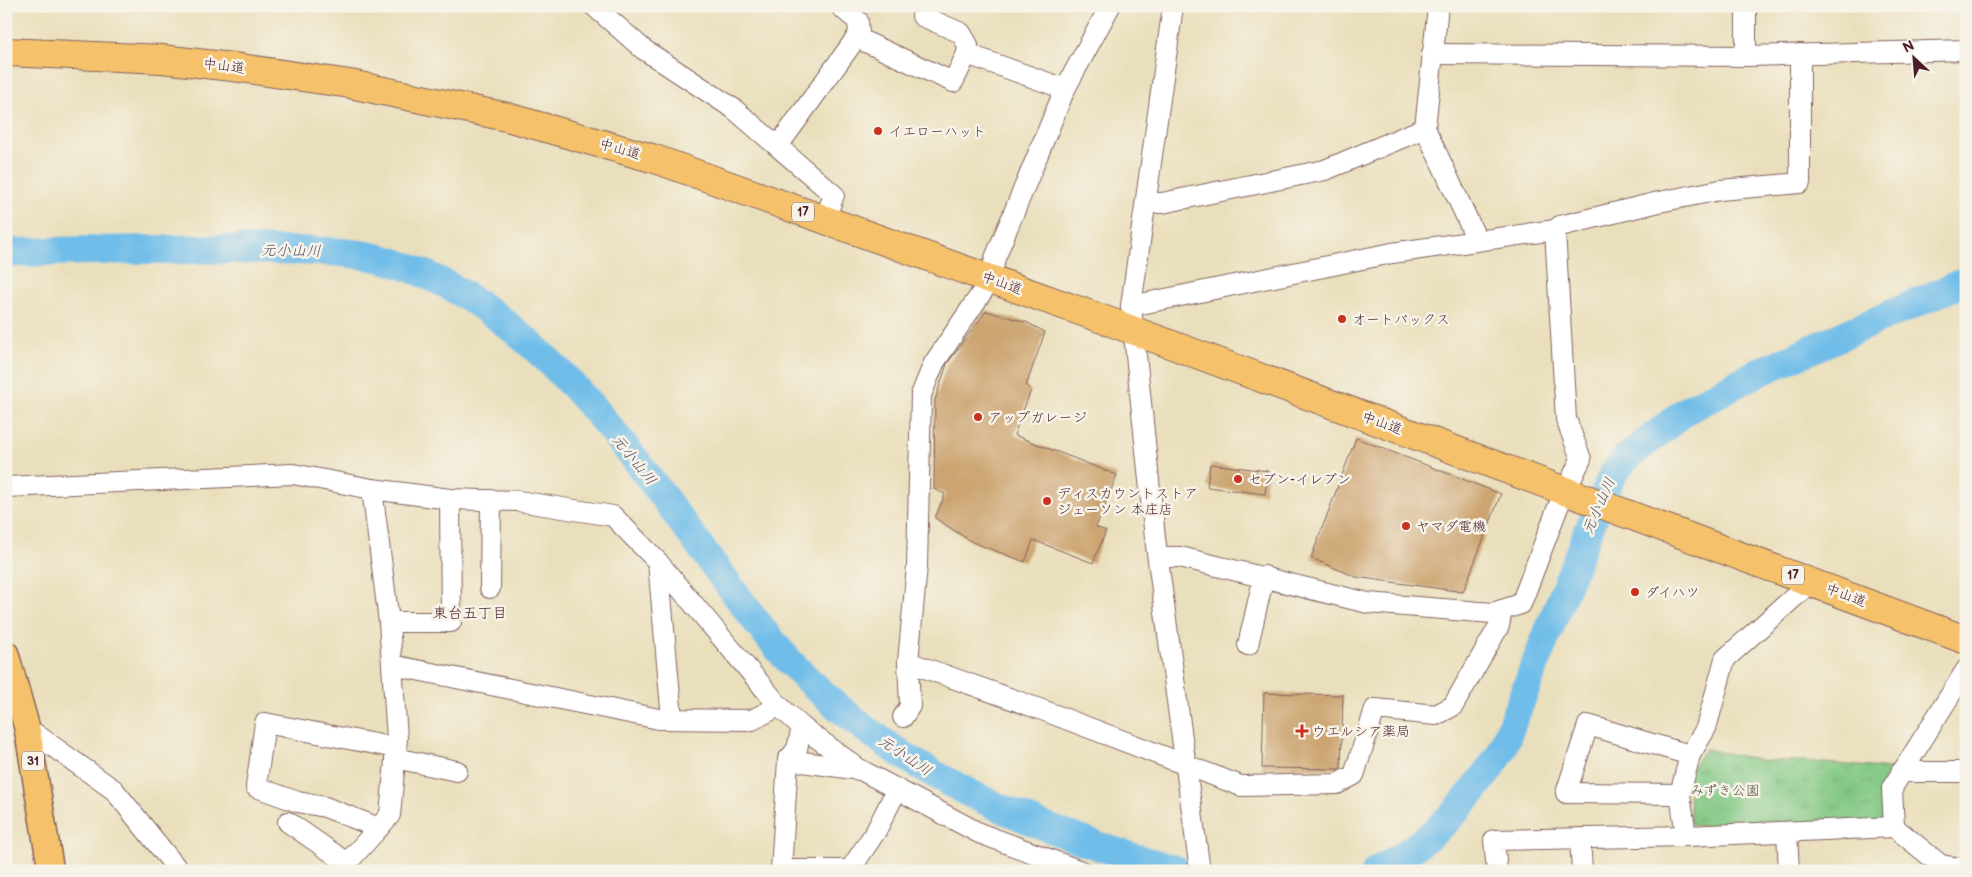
<svg xmlns="http://www.w3.org/2000/svg" width="1972" height="877" viewBox="0 0 1972 877" font-family="'Balsamiq Sans','Klee One',sans-serif">
	<style>
		.park { fill: url(#park-tufts); stroke: #667457 }
		.lines { fill: none; stroke-linecap: round; stroke-linejoin: round }
		.river { stroke: #6fbde9; stroke-width: 29 }
		.building { fill: #cca471 }
		.minor-casing { stroke: #82625e; stroke-width: 22 }
		.major-casing { stroke: #82625e; stroke-width: 28 }
		.highway-casing { stroke: #82625e; stroke-width: 30 }
		.minor { stroke: #fff; stroke-width: 20 }
		.major { stroke: #f5c16b; stroke-width: 25 }
		.highway { stroke: #f5c16b; stroke-width: 28 }
		.poi-dot { fill: #c8321e; stroke: #f7f3e8; stroke-width: 2 }
		.labels { text-anchor: middle; dominant-baseline: central; stroke-width: 5; stroke-linejoin: round; paint-order: stroke }
		.shield { fill: #f7f3e8; stroke: #7e5f64; stroke-width: 1 }
		.shield-label { font-size: 12px; font-weight: bold; fill: #4a1f2b }
		.street-label { font-size: 14px; fill: #4a1f2b; stroke: #f7f3e8 }
		.poi-label { font-size: 14px; fill: #4a1f2b; stroke: #f7f3e8; text-anchor: start }
		.park-label { font-size: 14px; fill: #5a5245; stroke: #f7f3e8 }
		.water-label { font-size: 15px; font-style: italic; fill: #554e64; stroke: #f7f3e8 }
		.neighbourhood-label { font-size: 15px; fill: #4a1f2b; stroke: #f7f3e8 }
	</style>
	<defs>
		<pattern id="park-tufts" width="24" height="20" patternUnits="userSpaceOnUse" patternTransform="scale(1.25)"><rect width="24" height="20" fill="#81c883"/><path d="M3 7l-1-3M5 7V3M7 7l1-3M15 17l-1-3M17 17v-4M19 17l1-3" fill="none" stroke="#71ab71"/></pattern>
	</defs>
	<rect width="100%" height="100%" fill="#f7f3e8"/>
	<filter id="ink" filterUnits="userSpaceOnUse"><feTurbulence type="fractalNoise" baseFrequency=".02" numOctaves="2"/><feDisplacementMap in="SourceGraphic" scale="10" xChannelSelector="R" yChannelSelector="G"/><feConvolveMatrix kernelMatrix="1 2 1 2 8 2 1 2 1" color-interpolation-filters="sRGB"/></filter>
	<filter id="wash" filterUnits="userSpaceOnUse"><feTurbulence type="fractalNoise" baseFrequency=".0096" numOctaves="4" result="noise"/><feDisplacementMap in="SourceGraphic" scale="20" xChannelSelector="R" yChannelSelector="G"/><feGaussianBlur stdDeviation="1.12" result="paint"/><feColorMatrix in="noise" values="0 0 0 0 0 0 0 0 0 0 0 0 0 0 0 0 0 1.4 0 .05"/><feComposite in="paint" operator="in"/></filter>
	<g filter="url(#wash)">
		<rect width="100%" height="100%" fill="#eadfbc"/>
		<polygon class="park" points="1705,749 1765,761 1802,761 1892,769 1886,785 1883,821 1698,826 1691,824 1688,785 1691,769"/>
		<g class="lines">
			<g class="river">
				<path d="M6,253C94,250 181,248 268,250C310,252 354,249 394,262C541,311 633,458 721,575C744,605 766,637 792,664C900,776 1033,830 1180,871"/>
				<path d="M1376,871C1432,841 1465,807 1500,754L1587,533L1612,476L1625,459L1687,410L1753,375L1966,281"/>
			</g>
		</g>
		<g id="blocks">
			<g class="building">
				<polygon points="986,311 1026,322 1045,332 1026,386 1031,390 1014,435 1117,475 1096,527 1106,531 1093,563 1033,540 1025,562 972,542 935,518 945,494 934,489 935,400 947,364"/>
				<polygon points="1356,438 1501,494 1463,592 1356,577 1311,558"/>
				<polygon points="1210,464 1268,471 1265,494 1207,487"/>
				<polygon points="1264,693 1343,695 1341,769 1262,768"/>
			</g>
		</g>
	</g>
	<g filter="url(#ink)">
		<use href="#blocks" fill-opacity="0" stroke="#82625e" stroke-width="1"/>
		<g class="lines">
			<defs>
				<g id="minor">
					<polyline points="594,6 643,49 734,109 834,195 825,219"/>
					<polyline points="1110,6 1065,89 995,258 991,279 934,363 921,395 917,566 908,662 1045,711 1241,786 1337,784 1354,775 1375,709 1436,715 1453,706 1499,626 1502,610"/>
					<polyline points="1173,6 1131,306 1155,538 1200,871"/>
					<polyline points="1438,6 1425,128 1477,240"/>
					<polyline points="1746,6 1746,56"/>
					<polyline points="922,16 961,33 968,45 967,54"/>
					<polyline points="857,38 953,82 967,54 1065,89"/>
					<polyline points="1432,54 1746,56 1966,50"/>
					<polyline points="778,146 859,34 858,21 842,8 843,6"/>
					<polyline points="1146,203 1162,203 1325,170 1425,128"/>
					<polyline points="1131,306 1392,253 1555,230 1560,226 1659,202 1720,190 1800,183 1800,54"/>
					<polyline points="6,487 293,474 372,489 450,499 518,501 613,516 658,562 779,706"/>
					<polyline points="372,489 389,622 392,665 659,719 752,720 779,706 802,727 797,749 788,760 781,871"/>
					<polyline points="1158,557 1180,557 1368,603 1492,613 1521,604 1558,507 1581,459 1566,419 1555,230"/>
					<polyline points="658,562 672,719"/>
					<polyline points="490,588 491,500"/>
					<polyline points="389,622 451,622 450,499"/>
					<polyline points="1248,645 1264,576"/>
					<polyline points="903,717 910,706 908,662"/>
					<polyline points="802,727 859,769"/>
					<polyline points="27,728 114,790 179,871"/>
					<polyline points="395,758 457,771"/>
					<polyline points="788,760 861,770 979,833 1081,871"/>
					<polyline points="1901,772 1966,772"/>
					<polyline points="1680,794 1566,793 1588,725 1690,755"/>
					<polyline points="288,822 347,863"/>
					<polyline points="1894,827 1892,788 1966,670"/>
					<polyline points="379,828 325,807 298,802 256,787 265,723 396,748"/>
					<polyline points="1787,833 1789,871"/>
					<polyline points="1686,836 1680,794 1690,755 1706,728 1725,659 1811,582"/>
					<polyline points="1580,838 1582,871"/>
					<polyline points="781,870 850,870 876,831 897,789"/>
					<polyline points="340,871 390,815 397,739 392,665"/>
					<polyline points="1497,871 1494,840 1686,836 1894,827 1941,865 1966,869"/>
				</g>
				<polyline id="major" points="6,654 27,728 51,871"/>
				<polyline id="highway" points="6,52 162,59 241,68 350,84 507,117 655,159 1105,320 1966,640"/>
			</defs>
			<use href="#minor" class="minor-casing"/>
			<use href="#major" class="major-casing"/>
			<use href="#highway" class="highway-casing"/>
			<use href="#minor" class="minor"/>
			<use href="#major" class="major"/>
			<use href="#highway" class="highway"/>
		</g>
	</g>
	<g class="poi-dot">
		<circle cx="878" cy="131" r="5"/>
		<circle cx="1342" cy="319" r="5"/>
		<circle cx="978" cy="417" r="5"/>
		<circle cx="1238" cy="479" r="5"/>
		<circle cx="1047" cy="501" r="5"/>
		<circle cx="1406" cy="526" r="5"/>
		<circle cx="1635" cy="592" r="5"/>
		<path d="M1299.5 723.5h5v5h5v5h-5v5h-5v-5h-5v-5h5z"/>
	</g>
	<g class="labels">
		<g class="shield">
			<rect x="792" y="202.5" width="22" height="19" rx="4"/>
			<rect x="1782" y="565.5" width="22" height="19" rx="4"/>
			<rect x="22" y="751.5" width="22" height="19" rx="4"/>
		</g>
		<g class="shield-label">
			<text x="803" y="212">17</text>
			<text x="1793" y="575">17</text>
			<text x="33" y="761">31</text>
		</g>
		<g class="street-label">
			<text transform="translate(224 66) rotate(7)">中山道</text>
			<text transform="translate(620 149) rotate(16)">中山道</text>
			<text transform="translate(1002 283) rotate(20)">中山道</text>
			<text transform="translate(1382 423) rotate(20)">中山道</text>
			<text transform="translate(1846 595) rotate(21)">中山道</text>
		</g>
		<g class="poi-label">
			<text x="888" y="131">イエローハット</text>
			<text x="1352" y="319">オートバックス</text>
			<text x="988" y="417">アップガレージ</text>
			<text x="1248" y="479">セブン-イレブン</text>
			<text x="1057" y="493">ディスカウントストア<tspan x="1057" dy="16">ジェーソン 本庄店</tspan></text>
			<text x="1416" y="526">ヤマダ電機</text>
			<text x="1645" y="592">ダイハツ</text>
			<text x="1312" y="731">ウエルシア薬局</text>
		</g>
		<g class="park-label">
			<text x="1725" y="790">みずき公園</text>
		</g>
		<g class="water-label">
			<text transform="translate(291 251) rotate(1)">元小山川</text>
			<text transform="translate(634 460) rotate(51)">元小山川</text>
			<text transform="translate(1599 506) rotate(-66)">元小山川</text>
			<text transform="translate(905 756) rotate(34)">元小山川</text>
		</g>
		<g class="neighbourhood-label">
			<text x="470" y="613">東台五丁目</text>
		</g>
	</g>
	<rect width="1972" height="877" fill="none" stroke="#f7f3e8" stroke-width="25"/>
	<g transform="translate(1914 58) rotate(334)" stroke="#f7f3e8" stroke-width="4" paint-order="stroke">
	<path d="M0-4L9 19L0 12L-9 19Z" fill="#4a1f2b"/>
	<text y="-8" font-size="14" font-weight="bold" text-anchor="middle" fill="#4a1f2b">N</text>
	</g>
</svg>
